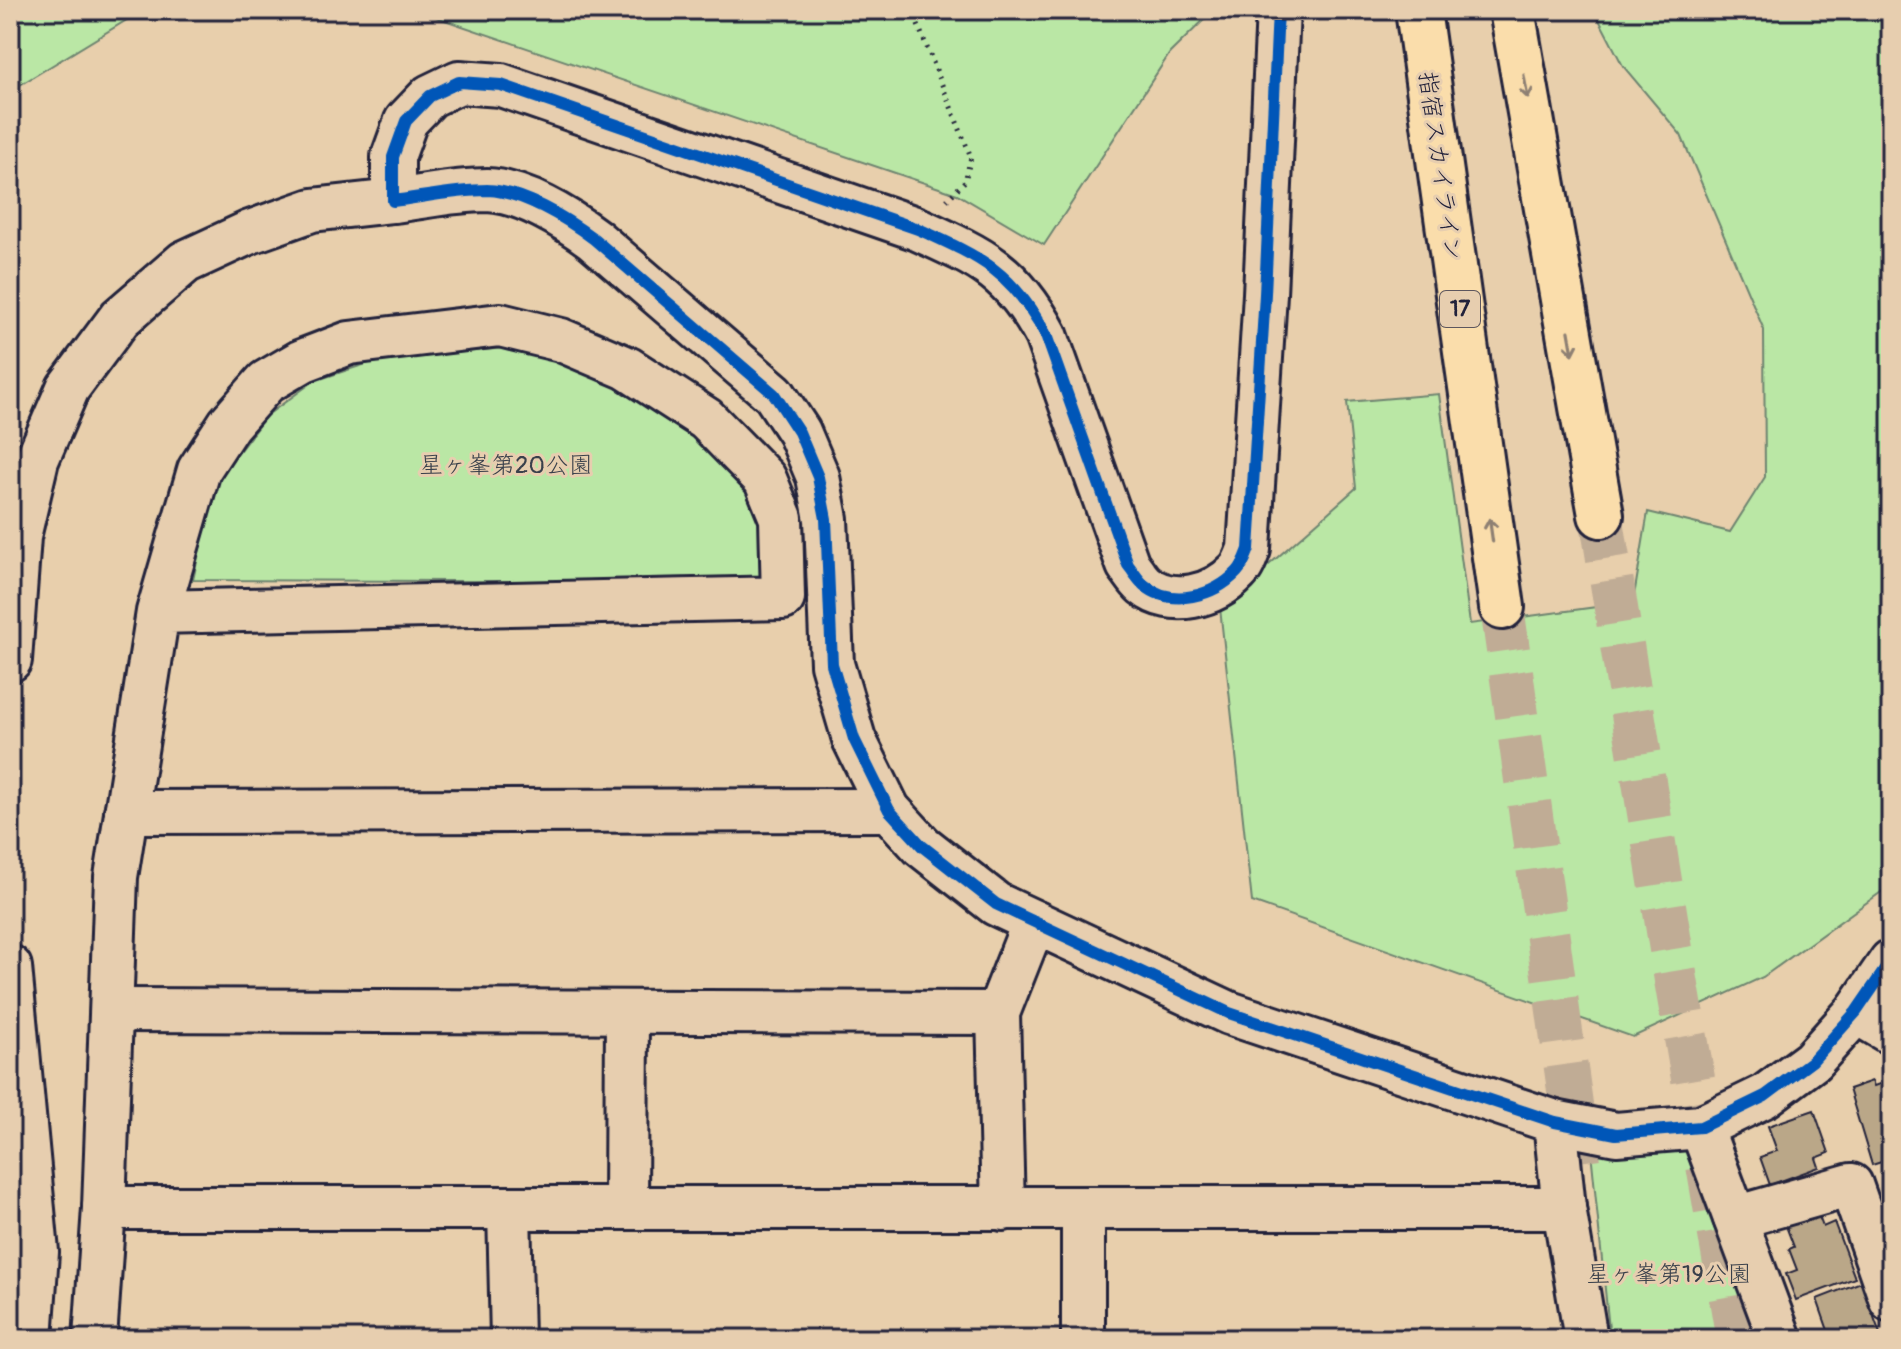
<svg xmlns="http://www.w3.org/2000/svg" width="1901" height="1349" viewBox="0 0 1901 1349" font-family="Pangolin,'Klee One',sans-serif">
	<style>
		.green { fill: #bae7a5; stroke: #6e8470; stroke-width: 2 }
		.building { fill: #baa788; stroke: #22223b; stroke-width: 2 }
		.lines { fill: none; stroke-linecap: round; stroke-linejoin: round }
		.highway-tunnel { stroke: #c0ac95; stroke-width: 44; stroke-dasharray: 44 22; stroke-linecap: butt }
		.minor-casing { stroke: #22223b; stroke-width: 48 }
		.highway-casing { stroke: #22223b; stroke-width: 50 }
		.path { stroke: #22223b; stroke-width: 5; stroke-dasharray: 2 6; stroke-linecap: butt }
		.minor { stroke: #e7ceaf; stroke-width: 42 }
		.highway { stroke: #faddab; stroke-width: 44 }
		.cycleway-casing { stroke: #e7ceaf; stroke-width: 17 }
		.cycleway { stroke: #0057b8; stroke-width: 12 }
		.oneway { stroke: #8e8073 }
		.labels { text-anchor: middle; dominant-baseline: central; stroke-width: 6; stroke-linejoin: round; paint-order: stroke }
		.shield { fill: #e7ceaf; stroke: #5d565e; stroke-width: 2 }
		.shield-label { font-size: 22px; font-weight: bold; fill: #22223b }
		.street-label { font-size: 24px; fill: #22223b; stroke: #e7ceaf }
		.park-label { font-size: 24px; fill: #39404b; stroke: #e7ceaf }
	</style>
	<rect width="100%" height="100%" fill="#e8cfac"/>
	<filter id="ink" filterUnits="userSpaceOnUse"><feTurbulence type="fractalNoise" baseFrequency=".0125" numOctaves="2"/><feDisplacementMap in="SourceGraphic" scale="16" xChannelSelector="R" yChannelSelector="G"/><feConvolveMatrix kernelMatrix="1 2 1 2 8 2 1 2 1" color-interpolation-filters="sRGB"/></filter>
	<g filter="url(#ink)">
		<g class="green">
			<polygon points="10,10 163,10 135,15 10,91"/>
			<polygon points="415,10 1214,10 1170,53 1044,245 957,194"/>
			<polygon points="1594,10 1891,10 1891,885 1763,977 1633,1037 1252,902 1220,608 1356,488 1347,402 1439,394 1470,624 1633,602 1648,512 1730,532 1765,477 1764,330 1681,135 1623,66"/>
			<polygon points="525,346 629,389 702,438 759,493 764,582 193,580 214,484 266,416 314,381 375,361"/>
			<polygon points="1671,1147 1694,1153 1763,1339 1610,1339 1591,1151"/>
		</g>
		<g class="building">
			<polygon points="1891,1080 1891,1159 1872,1165 1849,1089 1872,1081 1874,1086"/>
			<polygon points="1814,1110 1829,1153 1816,1158 1819,1167 1770,1185 1760,1157 1777,1151 1768,1126"/>
			<polygon points="1818,1214 1823,1227 1834,1222 1855,1278 1796,1300 1786,1274 1797,1270 1789,1249 1794,1247 1786,1226"/>
			<polygon points="1861,1282 1882,1339 1831,1339 1817,1299"/>
		</g>
		<g class="lines">
			<g class="highway-tunnel">
				<polyline points="1601,515 1676,980 1738,1339"/>
				<polyline points="1502,607 1579,1162"/>
			</g>
			<defs>
				<g id="minor">
					<path d="M1278,10L1265,294L1249,549C1246,557 1243,566 1237,572C1214,596 1172,608 1144,585C1138,580 1133,571 1128,565L1046,335C1012,271 982,258 918,229L501,85L459,82L430,96L406,121L393,157V201C424,197 456,190 487,190C522,191 566,218 594,239L774,394L799,432L818,477L826,519L832,664L854,739L889,810L922,846L996,904L1229,1013L1555,1122L1616,1134L1701,1127L1765,1096L1812,1061L1856,1012L1891,961"/>
					<polyline points="10,660 19,537 37,460 68,388 120,318 185,262 250,232 312,210 393,201"/>
					<polyline points="126,812 889,810"/>
					<polyline points="10,967 37,1252 31,1339"/>
					<polyline points="113,1010 998,1013"/>
					<polyline points="1856,1012 1891,1033"/>
					<polyline points="1555,1122 1564,1208 1586,1339"/>
					<polyline points="1701,1127 1780,1339"/>
					<polyline points="104,1208 1564,1208"/>
					<polyline points="626,1208 627,1012"/>
					<polyline points="1083,1208 1083,1339"/>
					<polyline points="509,1209 512,1339"/>
					<polyline points="1003,1209 998,1013 1034,922"/>
					<polyline points="1735,1218 1851,1185 1891,1300"/>
					<polyline points="95,1339 104,1208 116,877 158,612 199,470 229,424 266,382 302,361 349,343 500,325 561,340 627,368 706,419 765,479 781,518 783,598 158,612"/>
				</g>
				<g id="highway">
					<polyline points="1418,10 1502,607"/>
					<polyline points="1512,10 1601,515"/>
				</g>
			</defs>
			<use href="#minor" class="minor-casing"/>
			<use href="#highway" class="highway-casing"/>
			<polyline class="path" points="912,10 971,157 965,181 947,200"/>
			<use href="#minor" class="minor"/>
			<use href="#highway" class="highway"/>
			<defs>
				<path id="cycleway" d="M1278,10L1265,294L1249,549C1246,557 1243,566 1237,572C1214,596 1172,608 1144,585C1138,580 1133,571 1128,565L1046,335C1012,271 982,258 918,229L501,85L459,82L430,96L406,121L393,157V201C424,197 456,190 487,190C522,191 566,218 594,239L774,394L799,432L818,477L826,519L832,664L854,739L889,810L922,846L996,904L1229,1013L1555,1122L1616,1134L1701,1127L1765,1096L1812,1061L1856,1012L1891,961"/>
			</defs>
			<use href="#cycleway" class="cycleway-casing"/>
			<use href="#cycleway" class="cycleway"/>
		</g>
		<defs><path id="oneway-shaft" d="M-6 0H5M1.5-3L5.5 0L1.5 3" fill="none" stroke-width="1.6" stroke-linecap="round" stroke-linejoin="round" transform="scale(2)"/></defs>
		<g class="oneway">
			<use href="#oneway-shaft" transform="translate(1526 87) rotate(80)"/>
			<use href="#oneway-shaft" transform="translate(1571 343) rotate(80)"/>
			<use href="#oneway-shaft" transform="translate(1491 530) rotate(-98)"/>
		</g>
	</g>
	<g class="labels">
		<rect class="shield" x="1440" y="291" width="40" height="36" rx="6"/>
		<g class="shield-label">
			<text x="1460" y="309">17</text>
		</g>
		<g class="street-label">
			<text transform="translate(1440 166) rotate(82)">指宿スカイライン</text>
		</g>
		<g class="park-label">
			<text x="506" y="465">星ヶ峯第20公園</text>
			<text x="1669" y="1274">星ヶ峯第19公園</text>
		</g>
	</g>
	<rect width="1901" height="1349" fill="none" stroke="#e7ceaf" stroke-width="40"/>
	<rect x="20" y="20" width="1861" height="1309" fill="none" stroke="#22223b" stroke-width="3" filter="url(#ink)"/>
</svg>
